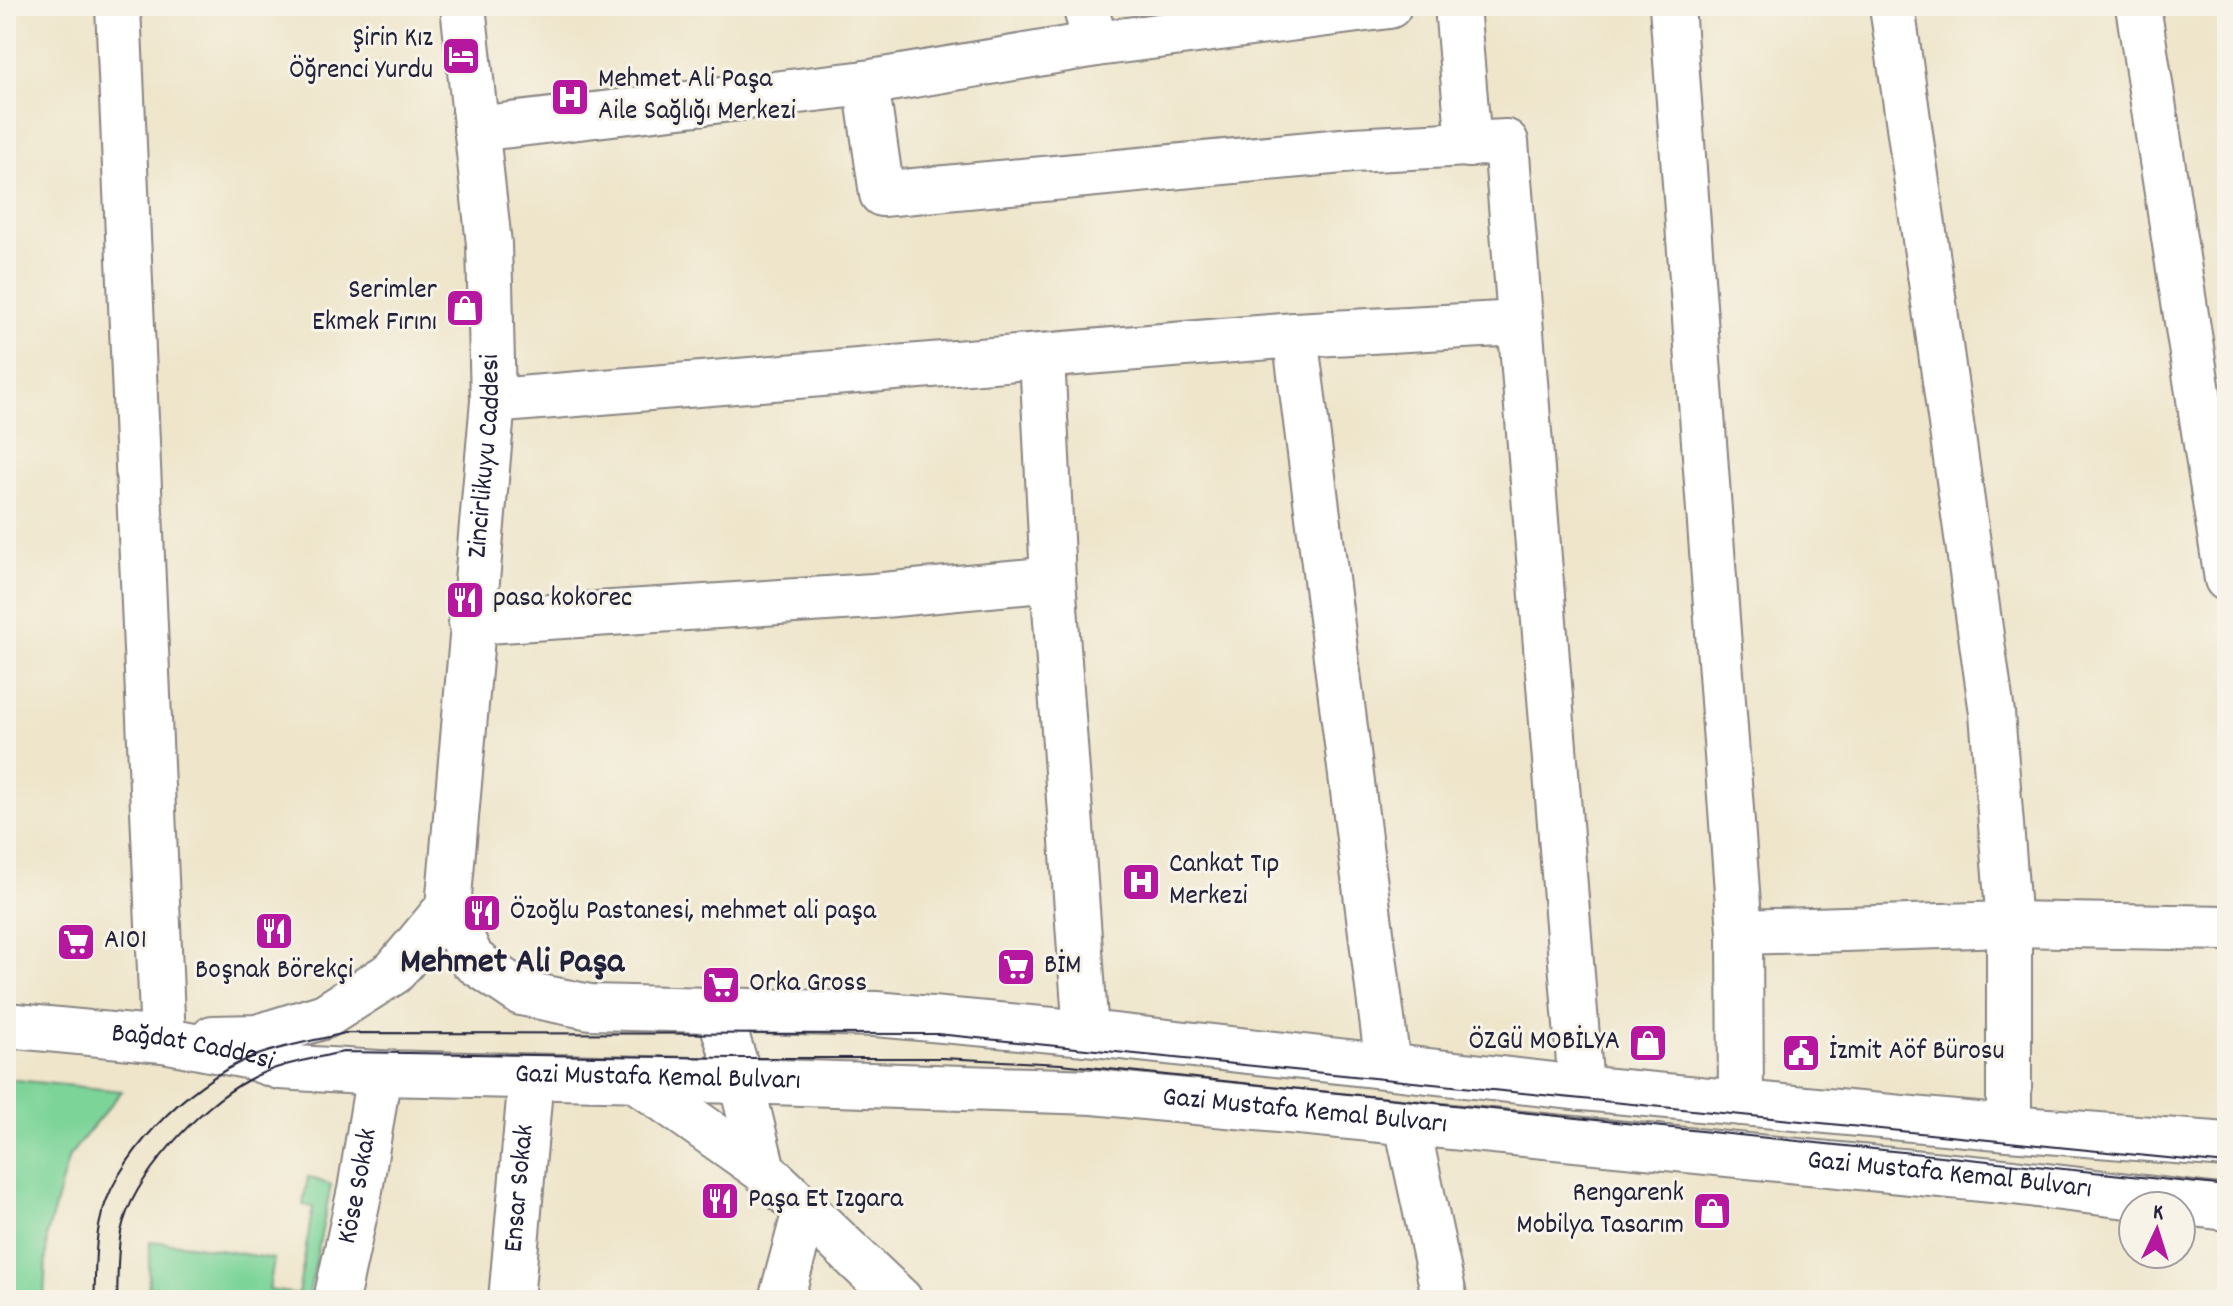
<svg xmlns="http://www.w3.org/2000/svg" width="2233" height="1306" viewBox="0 0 2233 1306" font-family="Dekko,sans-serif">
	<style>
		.green { fill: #7dd499; stroke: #507b6a; stroke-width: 2 }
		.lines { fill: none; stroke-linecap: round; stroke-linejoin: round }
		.minor-casing { stroke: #888482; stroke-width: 48 }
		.major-casing { stroke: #888482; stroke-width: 48 }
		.minor { stroke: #fff; stroke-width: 44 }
		.major { stroke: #fff; stroke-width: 44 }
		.tram { stroke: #22223b; stroke-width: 2 }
		.labels { text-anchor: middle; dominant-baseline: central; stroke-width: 6; stroke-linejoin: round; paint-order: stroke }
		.poi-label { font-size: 28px; fill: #22223b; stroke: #f7f3e8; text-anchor: start }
		.street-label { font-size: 28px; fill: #22223b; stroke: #f7f3e8 }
		.district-label { font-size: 36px; font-weight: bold; fill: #22223b; stroke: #f7f3e8 }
	</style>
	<rect width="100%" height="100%" fill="#f7f3e8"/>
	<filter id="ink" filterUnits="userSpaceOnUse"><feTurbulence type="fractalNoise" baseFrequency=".0125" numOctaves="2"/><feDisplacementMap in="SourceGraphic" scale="16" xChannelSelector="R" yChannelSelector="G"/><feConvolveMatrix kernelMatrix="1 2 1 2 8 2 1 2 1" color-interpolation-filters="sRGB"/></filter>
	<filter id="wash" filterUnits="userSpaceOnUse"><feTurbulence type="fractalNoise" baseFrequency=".006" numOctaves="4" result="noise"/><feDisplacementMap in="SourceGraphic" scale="32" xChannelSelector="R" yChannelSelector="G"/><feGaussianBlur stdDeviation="1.8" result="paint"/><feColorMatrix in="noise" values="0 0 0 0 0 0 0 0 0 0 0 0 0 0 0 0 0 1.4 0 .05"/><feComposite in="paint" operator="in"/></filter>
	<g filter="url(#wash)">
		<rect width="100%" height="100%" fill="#eee5ca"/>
		<g class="green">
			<polygon points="6,1079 122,1091 69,1156 47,1235 44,1300 6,1300"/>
			<polygon points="308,1177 331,1185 308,1300 148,1300 150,1241 189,1245 274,1259 269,1290 298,1294 313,1207 303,1205"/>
		</g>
	</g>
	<g filter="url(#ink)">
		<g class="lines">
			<defs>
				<g id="minor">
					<polyline points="118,6 163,1040"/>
					<polyline points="1085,6 1096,44"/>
					<polyline points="1457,6 1469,145"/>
					<polyline points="1672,6 1740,932 1741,1103"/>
					<polyline points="1892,6 1992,713 2009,924 2009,1128"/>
					<polyline points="2138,6 2227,579"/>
					<polyline points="866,83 882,194 1353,150 1506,142 1581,1088"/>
					<polyline points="476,129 866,83 1096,44 1389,6"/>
					<polyline points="1295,335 1388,1066"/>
					<polyline points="1042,356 1053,579 1086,1033"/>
					<polyline points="493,401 1295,335 1520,323"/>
					<polyline points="471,622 873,596 1053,579"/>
					<polyline points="1740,932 2009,924 2227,928"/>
					<polyline points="1407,1124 1445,1300"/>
					<path id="s1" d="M511,1300L531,1077"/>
					<polyline points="781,1300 805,1211"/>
				</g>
				<g id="major">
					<polyline points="448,907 472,960 521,993 590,1007 876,1014 1086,1033 1581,1088 2009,1128 2227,1145"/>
					<polyline points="718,1010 741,1081 763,1170"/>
					<path id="s2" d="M6,1025L163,1040L251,1057L280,1067L379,1073L741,1081L1094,1092L2013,1182L2227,1208"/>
					<path id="s3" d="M213,1038L257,1037L325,1016L394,972L448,907L493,401L489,244L463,6"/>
					<polyline points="636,1080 763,1170 900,1300"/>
					<path id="s4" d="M336,1300L360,1190L379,1073"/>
				</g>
			</defs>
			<use href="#minor" class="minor-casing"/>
			<use href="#major" class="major-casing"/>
			<use href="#minor" class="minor"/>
			<use href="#major" class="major"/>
			<g class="tram">
				<path d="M94,1300C96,1276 94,1250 99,1226C111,1159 188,1083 250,1058C279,1046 314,1041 345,1033L937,1034L2227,1164"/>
				<path d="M117,1300C118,1278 117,1254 121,1232C132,1177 200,1106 248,1080C277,1064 311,1059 343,1052L734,1058H942L1061,1064L2227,1186"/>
			</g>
		</g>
	</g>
	<defs>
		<symbol id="hotel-square" viewBox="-11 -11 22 22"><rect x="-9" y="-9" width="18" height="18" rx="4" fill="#b5179e" stroke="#f7f3e8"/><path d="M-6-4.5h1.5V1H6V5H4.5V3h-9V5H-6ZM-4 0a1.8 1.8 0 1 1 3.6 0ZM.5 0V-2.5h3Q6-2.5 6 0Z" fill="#fff"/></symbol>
		<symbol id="hospital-square" viewBox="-11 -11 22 22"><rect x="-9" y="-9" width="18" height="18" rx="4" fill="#b5179e" stroke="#f7f3e8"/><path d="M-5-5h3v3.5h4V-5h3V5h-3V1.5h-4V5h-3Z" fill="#fff"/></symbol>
		<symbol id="shop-square" viewBox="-11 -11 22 22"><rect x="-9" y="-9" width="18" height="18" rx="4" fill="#b5179e" stroke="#f7f3e8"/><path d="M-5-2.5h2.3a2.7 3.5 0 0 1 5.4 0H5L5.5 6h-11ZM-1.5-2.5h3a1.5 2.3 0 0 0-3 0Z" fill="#fff"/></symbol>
		<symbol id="restaurant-square" viewBox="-11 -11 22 22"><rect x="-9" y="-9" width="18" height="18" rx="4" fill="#b5179e" stroke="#f7f3e8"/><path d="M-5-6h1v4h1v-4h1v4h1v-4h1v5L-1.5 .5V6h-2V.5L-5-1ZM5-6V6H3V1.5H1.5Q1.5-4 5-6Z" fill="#fff"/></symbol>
		<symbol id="supermarket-square" viewBox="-11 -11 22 22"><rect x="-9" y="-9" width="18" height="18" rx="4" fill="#b5179e" stroke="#f7f3e8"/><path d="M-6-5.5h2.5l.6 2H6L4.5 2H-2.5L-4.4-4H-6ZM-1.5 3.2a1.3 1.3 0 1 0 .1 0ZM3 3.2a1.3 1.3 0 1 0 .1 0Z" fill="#fff"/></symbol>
		<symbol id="civic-square" viewBox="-11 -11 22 22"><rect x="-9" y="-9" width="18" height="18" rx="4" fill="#b5179e" stroke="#f7f3e8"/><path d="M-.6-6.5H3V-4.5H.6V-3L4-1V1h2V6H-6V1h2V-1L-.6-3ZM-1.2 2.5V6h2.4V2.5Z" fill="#fff"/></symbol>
	</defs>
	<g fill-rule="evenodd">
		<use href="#hotel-square" x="439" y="34" width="44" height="44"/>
		<use href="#hospital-square" x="548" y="75" width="44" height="44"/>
		<use href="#shop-square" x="443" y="286" width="44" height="44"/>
		<use href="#restaurant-square" x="443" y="578" width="44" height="44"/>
		<use href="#hospital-square" x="1119" y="860" width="44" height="44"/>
		<use href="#restaurant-square" x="460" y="891" width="44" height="44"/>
		<use href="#restaurant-square" x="252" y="909" width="44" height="44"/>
		<use href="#supermarket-square" x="54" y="920" width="44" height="44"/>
		<use href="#supermarket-square" x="994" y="945" width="44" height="44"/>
		<use href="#supermarket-square" x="699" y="963" width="44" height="44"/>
		<use href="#shop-square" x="1626" y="1021" width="44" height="44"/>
		<use href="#civic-square" x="1779" y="1031" width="44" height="44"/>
		<use href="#restaurant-square" x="698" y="1179" width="44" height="44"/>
		<use href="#shop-square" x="1690" y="1189" width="44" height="44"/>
	</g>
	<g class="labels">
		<g class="poi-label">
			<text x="433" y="40" text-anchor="end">Şirin Kız<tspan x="433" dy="32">Öğrenci Yurdu</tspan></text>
			<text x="598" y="81">Mehmet Ali Paşa<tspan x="598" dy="32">Aile Sağlığı Merkezi</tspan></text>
			<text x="437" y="292" text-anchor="end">Serimler<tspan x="437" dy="32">Ekmek Fırını</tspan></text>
			<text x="493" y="600">pasa kokorec</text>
			<text x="1169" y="866">Cankat Tıp<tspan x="1169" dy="32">Merkezi</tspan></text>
			<text x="510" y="913">Özoğlu Pastanesi, mehmet ali paşa</text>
			<text x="104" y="942">A101</text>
			<text x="1044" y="967">BİM</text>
			<text x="274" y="972" text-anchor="middle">Boşnak Börekçi</text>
			<text x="749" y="985">Orka Gross</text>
			<text x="1620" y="1043" text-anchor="end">ÖZGÜ MOBİLYA</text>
			<text x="1829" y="1053">İzmit Aöf Bürosu</text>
			<text x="1684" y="1195" text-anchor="end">Rengarenk<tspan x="1684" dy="32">Mobilya Tasarım</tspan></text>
			<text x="748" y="1201">Paşa Et Izgara</text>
		</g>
		<g class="street-label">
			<text stroke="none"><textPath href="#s3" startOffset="734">Zincirlikuyu Caddesi</textPath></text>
			<text stroke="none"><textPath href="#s2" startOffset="188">Bağdat Caddesi</textPath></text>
			<text stroke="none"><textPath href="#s2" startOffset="656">Gazi Mustafa Kemal Bulvarı</textPath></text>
			<text stroke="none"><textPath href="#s2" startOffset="1304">Gazi Mustafa Kemal Bulvarı</textPath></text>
			<text stroke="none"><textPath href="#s2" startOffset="1952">Gazi Mustafa Kemal Bulvarı</textPath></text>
			<text stroke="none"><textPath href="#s4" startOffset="116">Köse Sokak</textPath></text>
			<text stroke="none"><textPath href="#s1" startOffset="112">Ensar Sokak</textPath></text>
		</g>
		<g class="district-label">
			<text x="512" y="964">Mehmet Ali Paşa</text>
		</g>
	</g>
	<rect width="2233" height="1306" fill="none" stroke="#f7f3e8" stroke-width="32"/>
	<g transform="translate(2157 1230) rotate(4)"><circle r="38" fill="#f7f3e8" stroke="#a29fa3" stroke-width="2"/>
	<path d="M0-6L14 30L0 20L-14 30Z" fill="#b5179e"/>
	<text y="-12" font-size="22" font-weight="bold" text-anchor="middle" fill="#22223b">K</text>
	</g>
</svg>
